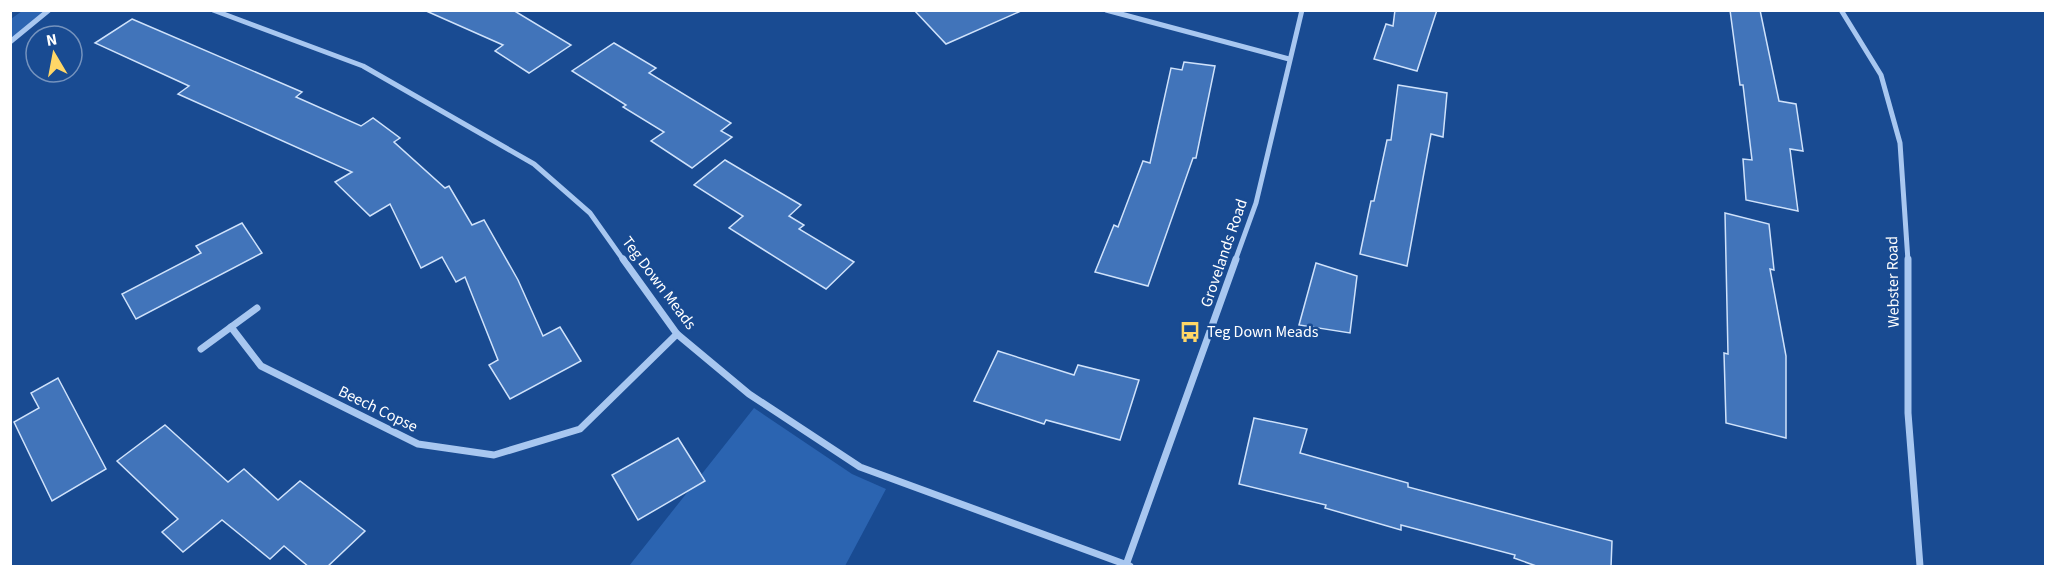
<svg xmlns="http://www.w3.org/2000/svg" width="2056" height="577" viewBox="0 0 2056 577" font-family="'Source Sans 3',sans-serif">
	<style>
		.green { fill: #2b64b1 }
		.building { fill: #4174ba; stroke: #cfe2fb; stroke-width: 1.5 }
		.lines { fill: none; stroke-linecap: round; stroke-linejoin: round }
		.street-far1 { stroke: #a8c7f0; stroke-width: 5 }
		.street { stroke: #a8c7f0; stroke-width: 7 }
		.labels { text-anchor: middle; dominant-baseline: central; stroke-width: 5; stroke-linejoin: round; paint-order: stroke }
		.street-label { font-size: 16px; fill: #fff; stroke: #194b92 }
		.poi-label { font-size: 16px; fill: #fff; stroke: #194b92; text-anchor: start }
	</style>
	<rect width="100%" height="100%" fill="#194b92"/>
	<g class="green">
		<polygon points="22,11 49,11 11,42 11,19"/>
		<polygon points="754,408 852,474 886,489 845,566 629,566"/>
	</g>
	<g class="building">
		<polygon points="424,10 513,10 571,45 529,73 495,51 503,45"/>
		<polygon points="914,10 1023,10 946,44"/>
		<polygon points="1395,10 1437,10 1417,71 1374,59 1386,24 1393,26"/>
		<polygon points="1730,10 1760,10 1779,101 1796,104 1803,151 1790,149 1798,211 1746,200 1743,159 1752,160 1743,85 1740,85"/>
		<polygon points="132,19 302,92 296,97 361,126 373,118 400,138 394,142 445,188 449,186 472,225 484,220 518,280 543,336 560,327 581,361 510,399 489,365 498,360 465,277 456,282 442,257 421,268 390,204 370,216 335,182 352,172 178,94 189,86 95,43"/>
		<polygon points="614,43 656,68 649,73 731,123 721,131 732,137 692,168 651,141 664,132 623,107 626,105 572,71"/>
		<polygon points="1184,62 1215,66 1196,158 1193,158 1148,286 1095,272 1114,225 1118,227 1143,161 1150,163 1171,68 1182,70"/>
		<polygon points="1398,85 1447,93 1443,137 1431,134 1407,266 1360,254 1371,201 1374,201 1387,140 1391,140"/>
		<polygon points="725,160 801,205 789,216 804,225 799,229 854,262 826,289 729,228 743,216 694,185"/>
		<polygon points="1725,213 1769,224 1774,270 1770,269 1786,356 1786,438 1726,423 1724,353 1728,354"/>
		<polygon points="242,223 262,253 136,319 122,294 201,253 196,246"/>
		<polygon points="1316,263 1357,276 1350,333 1299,325"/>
		<polygon points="998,351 1074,375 1078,365 1139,380 1120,440 1046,420 1044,424 974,401"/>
		<polygon points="58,378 106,469 52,501 14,422 39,408 31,393"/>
		<polygon points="1254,418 1307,429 1300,453 1408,483 1408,487 1612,541 1611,567 1539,567 1514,558 1515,555 1401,525 1401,530 1325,508 1326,505 1239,484"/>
		<polygon points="165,425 228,482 244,469 278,500 300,481 365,531 327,567 309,567 284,546 270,559 222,520 183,552 162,532 178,519 117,461"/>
		<polygon points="678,438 705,481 638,520 612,475"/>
	</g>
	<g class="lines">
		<g class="street-far1">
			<polyline points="213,10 363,66 534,164 590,213 624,261"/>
			<polyline points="1106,10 1289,59"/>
			<polyline points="1841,10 1881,75 1900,143 1908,261"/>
			<polyline points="10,42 49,10"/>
			<polyline points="1235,261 1256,203 1302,10"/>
		</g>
		<g class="street">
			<polyline points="623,259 677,334 749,394 860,467 1130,566"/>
			<polyline points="1908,259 1908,413 1920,566"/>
			<polyline points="231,327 261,366 418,444 494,455 580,429 677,334"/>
			<polyline points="201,349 257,308"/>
			<polyline points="1126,565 1236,259"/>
		</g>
	</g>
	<defs>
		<symbol id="bus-bare" viewBox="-9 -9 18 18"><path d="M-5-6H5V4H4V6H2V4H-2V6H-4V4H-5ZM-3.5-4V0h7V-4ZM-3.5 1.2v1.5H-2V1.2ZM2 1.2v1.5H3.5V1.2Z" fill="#ffd767" stroke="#194b92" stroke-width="2.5" paint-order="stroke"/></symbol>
	</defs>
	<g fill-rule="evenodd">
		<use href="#bus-bare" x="1175" y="317" width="30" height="30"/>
	</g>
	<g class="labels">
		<g class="street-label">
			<text transform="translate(1224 253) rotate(-71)">Grovelands Road</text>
			<text transform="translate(1893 282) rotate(-91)">Webster Road</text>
			<text transform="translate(659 283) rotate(53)">Teg Down Meads</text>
			<text transform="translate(378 409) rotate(26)">Beech Copse</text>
		</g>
		<g class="poi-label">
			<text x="1207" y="332">Teg Down Meads</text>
		</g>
	</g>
	<rect width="2056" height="577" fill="none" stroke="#ffffff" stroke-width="24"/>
	<g transform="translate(54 54) rotate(350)"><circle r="28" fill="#194b92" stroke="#7593be" stroke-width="1.5"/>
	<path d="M0-4.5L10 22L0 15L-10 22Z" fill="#ffd767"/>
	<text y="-9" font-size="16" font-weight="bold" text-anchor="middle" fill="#ffffff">N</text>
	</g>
</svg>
